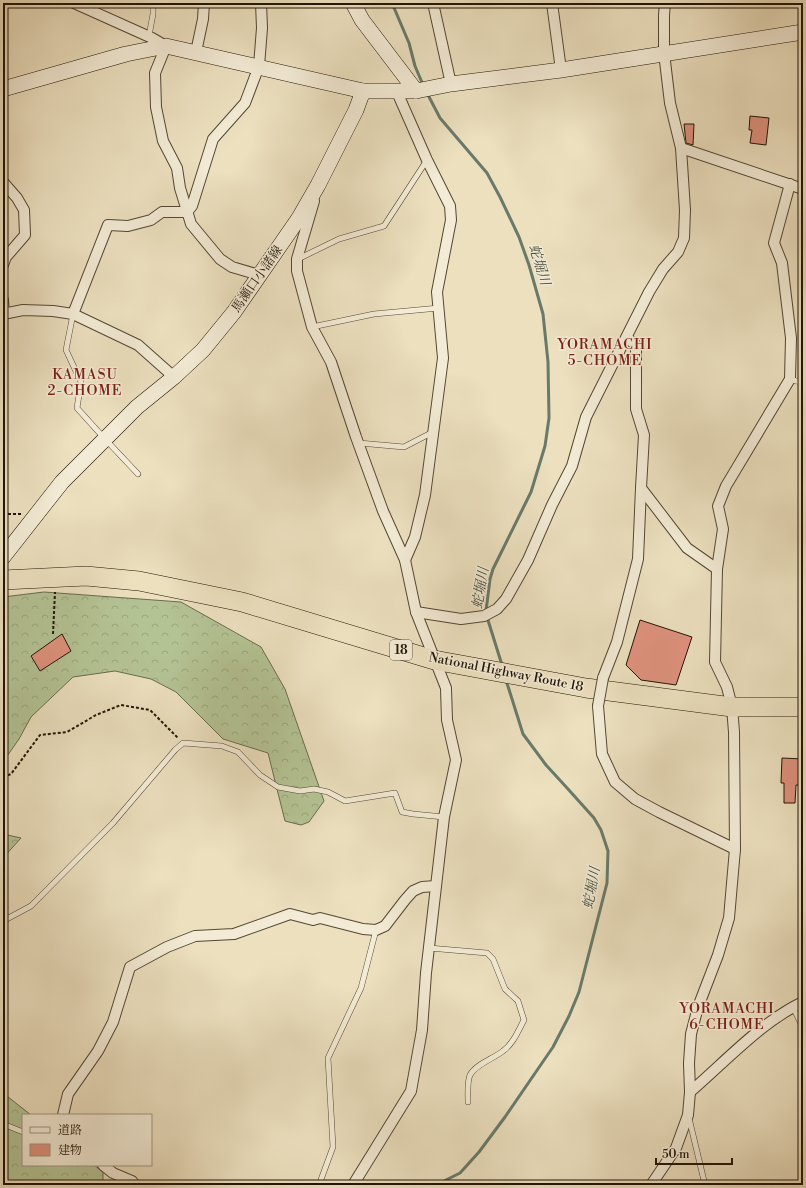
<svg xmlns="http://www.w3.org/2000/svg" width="806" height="1188" viewBox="0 0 806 1188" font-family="'Libre Bodoni','Noto Serif JP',serif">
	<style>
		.forest { fill: url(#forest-crowns); stroke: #6a6c4c }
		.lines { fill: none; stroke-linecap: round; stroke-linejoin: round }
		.stream { stroke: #697a6a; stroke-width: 3 }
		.building { fill: #df927e; stroke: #201405 }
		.lane-casing { stroke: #534734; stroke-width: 6 }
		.street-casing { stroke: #534734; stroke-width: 12 }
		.secondary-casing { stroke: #201405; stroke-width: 16 }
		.highway-casing { stroke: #201405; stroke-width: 20 }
		.path { stroke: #201405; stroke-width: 2; stroke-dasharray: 3 2; stroke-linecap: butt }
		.lane { stroke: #f3ebd5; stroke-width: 5 }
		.street { stroke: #f3ebd5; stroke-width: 10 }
		.secondary { stroke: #f3ebd5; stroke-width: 15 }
		.highway { stroke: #ece0bf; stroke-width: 19 }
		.street-bridge-casing { stroke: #534734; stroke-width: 12; stroke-linecap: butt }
		.street-bridge { stroke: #f3ebd5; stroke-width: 10 }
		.labels { text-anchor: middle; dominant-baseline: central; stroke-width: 3; stroke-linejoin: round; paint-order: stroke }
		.shield { fill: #f3ebd5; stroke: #5f5443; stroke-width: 1 }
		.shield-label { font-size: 12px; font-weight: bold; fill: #201405 }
		.street-label { font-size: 13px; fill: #201405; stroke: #f3ebd5 }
		.water-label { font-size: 14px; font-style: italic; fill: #4a5040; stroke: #f3ebd5 }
		.neighbourhood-label { font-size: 14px; letter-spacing: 1px; fill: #7a1f14; stroke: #f3ebd5 }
	</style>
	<defs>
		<pattern id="forest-crowns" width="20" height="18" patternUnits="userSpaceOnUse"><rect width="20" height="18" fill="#b4c394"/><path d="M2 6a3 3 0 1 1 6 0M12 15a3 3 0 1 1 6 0" fill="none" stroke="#9aa77e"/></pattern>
	</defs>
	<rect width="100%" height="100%" fill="#ece0bf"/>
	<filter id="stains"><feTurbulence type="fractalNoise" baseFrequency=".005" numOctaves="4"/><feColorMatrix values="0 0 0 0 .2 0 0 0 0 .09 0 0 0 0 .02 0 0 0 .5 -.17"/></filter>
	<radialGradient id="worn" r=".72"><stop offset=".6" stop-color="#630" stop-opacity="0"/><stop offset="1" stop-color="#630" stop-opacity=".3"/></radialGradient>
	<g class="forest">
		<polygon points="44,592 181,602 261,647 285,689 324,801 309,822 301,825 285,821 268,753 223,739 176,692 151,679 115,671 73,677 31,717 19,739 3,762 3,597"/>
		<polygon points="3,834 21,838 3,858"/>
		<polygon points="3,1093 31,1115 23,1115 23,1165 94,1165 103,1172 103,1185 3,1185"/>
	</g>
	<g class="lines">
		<g class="stream">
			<polyline points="392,3 409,43 415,66 423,85"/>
			<polyline points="427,93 440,118 487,173 500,197 519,237 529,265 543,314 548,362 549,418 545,446 531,492 493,569 490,579 486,611"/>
			<polyline points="487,617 502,665"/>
			<polyline points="436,1185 460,1173 479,1152 505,1117 553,1047 569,1016 579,992 607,883 608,851 601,830 594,818 568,789 546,765 523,734 506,680"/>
		</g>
	</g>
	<g class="building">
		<polygon points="750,116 769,118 766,145 750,143 752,130 749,130"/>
		<polygon points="684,124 694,124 693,145 686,143"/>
		<polygon points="640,620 692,637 676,685 641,680 626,665"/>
		<polygon points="62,634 71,651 40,671 31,656"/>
		<polygon points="782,758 803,759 803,775 800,775 800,785 796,785 795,803 784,803 784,783 781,783"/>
	</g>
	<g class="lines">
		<defs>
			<g id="lane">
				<polyline points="149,36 153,14 153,3"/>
				<polyline points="298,259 339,239 384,226 427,160"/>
				<polyline points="73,314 66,350 81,382 77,408 105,439 138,474"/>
				<polyline points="312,327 374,314 439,308"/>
				<polyline points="790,379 803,383"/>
				<polyline points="359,443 404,447 433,432"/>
				<polyline points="3,921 31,906 113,823 175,750 183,743 222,746 238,752 260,775 278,787 300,791 314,789 328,792 345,801 395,793 402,812 413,814 444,817"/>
				<path d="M429,948L487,953L493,959L505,989L518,1001L524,1020C518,1031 513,1044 503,1051C493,1059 476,1064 470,1075C467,1082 468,1094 468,1102"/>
				<polyline points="793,1007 803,1028"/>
				<polyline points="689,1118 705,1185"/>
				<polyline points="3,1124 23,1132"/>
				<polyline points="319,1185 333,1147 328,1058 361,988 376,930"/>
			</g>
			<g id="street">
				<polyline points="74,3 152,38 166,46 155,73 156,107 163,141 177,168 180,188 191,224 220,259 232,267 259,275"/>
				<polyline points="433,3 451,84"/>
				<polyline points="552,3 561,70"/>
				<polyline points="196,52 203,19 204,3"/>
				<polyline points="397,92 427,160 450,206 451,220 437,292 443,358 425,495 415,537 405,560"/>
				<polyline points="681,148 803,189"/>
				<polyline points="3,182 17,198 24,210 25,235 6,257 3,265"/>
				<polyline points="314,201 297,259 297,271 312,327 331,362 356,437 383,511 405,560 416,612 446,688 447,720 456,760 444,817 426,973 422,1030 411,1091 353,1185"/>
				<polyline points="3,300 4,314"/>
				<polyline points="3,314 23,310 53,311 73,314 138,345 174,377"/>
				<polyline points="73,314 108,225 128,226 151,220 162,212 187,212 192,206 213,139 245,103 259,66 262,28 261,3"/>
				<polyline points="627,338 636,345 636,409 644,435 641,488 687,548 717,569"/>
				<polyline points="416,612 461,619 484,616 497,609 506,599 528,560 552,505 572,466 586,417 649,292 663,269 678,252 684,238 685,210 681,148 670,103 664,53 664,15 665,3"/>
				<polyline points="603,678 617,642 638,559 641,488"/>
				<polyline points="598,706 602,754 615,782 635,799 659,812 735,849"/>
				<path d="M690,1092C725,1062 761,1022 803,1002"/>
				<polyline points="63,1115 68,1094 98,1051 113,1022 130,967 167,947 195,936 234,934 290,914 313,920 320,918 363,929 376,930 385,926 405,900 413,891 422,887 436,886"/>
				<polyline points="103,1165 113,1173 132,1181 135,1185"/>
				<polyline points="651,1185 676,1148 688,1115 690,1092 689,1063 691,1034 698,1007 718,955 729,918 735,849 734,732 732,707 727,687 715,662 717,569 723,529 718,506 726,486 790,379 791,338 782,263 774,243 790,184"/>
			</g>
			<g id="secondary">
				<polyline points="353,3 362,20 416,91"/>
				<polyline points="3,89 126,54 166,46 363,91 416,91 451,84 561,70 803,32"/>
				<polyline points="3,557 62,482 137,407 174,377 203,350 234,312 299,218 318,185 356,110 363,91"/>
			</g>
			<polyline id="highway" points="3,580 86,576 139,581 242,602 434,660 586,688 732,707 803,707"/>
		</defs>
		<use href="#lane" class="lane-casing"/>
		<use href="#street" class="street-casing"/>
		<use href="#secondary" class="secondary-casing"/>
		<use href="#highway" class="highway-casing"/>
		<g class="path">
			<polyline points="3,514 22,514"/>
			<polyline points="53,634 55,592"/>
			<polyline points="3,777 11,774 40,735 67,732 96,715 121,705 150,710 178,738"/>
		</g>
		<use href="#lane" class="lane"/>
		<use href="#street" class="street"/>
		<use href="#secondary" class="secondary"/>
		<use href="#highway" class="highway"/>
		<defs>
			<polyline id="street-bridge" points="598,706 603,678"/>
		</defs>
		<use href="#street-bridge" class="street-bridge-casing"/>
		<use href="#street-bridge" class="street-bridge"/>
	</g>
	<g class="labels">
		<rect class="shield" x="390" y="640" width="22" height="20" rx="3"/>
		<g class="shield-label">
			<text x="401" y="650">18</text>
		</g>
		<g class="street-label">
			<text transform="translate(257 279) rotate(-55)">馬瀬口小諸線</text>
			<text transform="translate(506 672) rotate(11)">National Highway Route 18</text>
		</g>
		<g class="water-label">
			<text transform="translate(539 265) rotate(73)">蛇堀川</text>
			<text transform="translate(481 588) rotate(-81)">蛇堀川</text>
			<text transform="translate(592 888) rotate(-80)">蛇堀川</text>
		</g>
		<g class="neighbourhood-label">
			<text x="605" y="345">YORAMACHI<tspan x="605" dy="16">5-CHOME</tspan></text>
			<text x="85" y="375">KAMASU<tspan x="85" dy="16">2-CHOME</tspan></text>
			<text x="727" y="1009">YORAMACHI<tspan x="727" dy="16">6-CHOME</tspan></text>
		</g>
	</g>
	<rect width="806" height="1188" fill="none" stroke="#ece0bf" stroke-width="16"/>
	<rect x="4" y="4" width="798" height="1180" fill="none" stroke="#201405" stroke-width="2"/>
	<rect x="8" y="8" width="790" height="1172" fill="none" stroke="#201405"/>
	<rect x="22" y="1114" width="130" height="52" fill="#f3ebd5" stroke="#9f9582"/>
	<rect x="30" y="1127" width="20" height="6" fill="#f3ebd5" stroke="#9f9582"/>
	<text x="58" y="1134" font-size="12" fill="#201405">道路</text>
	<rect x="30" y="1144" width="20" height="12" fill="#df927e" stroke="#9f9582"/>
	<text x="58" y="1154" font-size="12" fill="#201405">建物</text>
	<path d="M656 1158v6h76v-6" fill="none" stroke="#201405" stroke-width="2"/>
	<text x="662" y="1158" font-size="12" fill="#201405" stroke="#f3ebd5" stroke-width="3" paint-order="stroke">50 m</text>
	<rect width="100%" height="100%" filter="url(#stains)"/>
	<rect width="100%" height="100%" fill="url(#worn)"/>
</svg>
